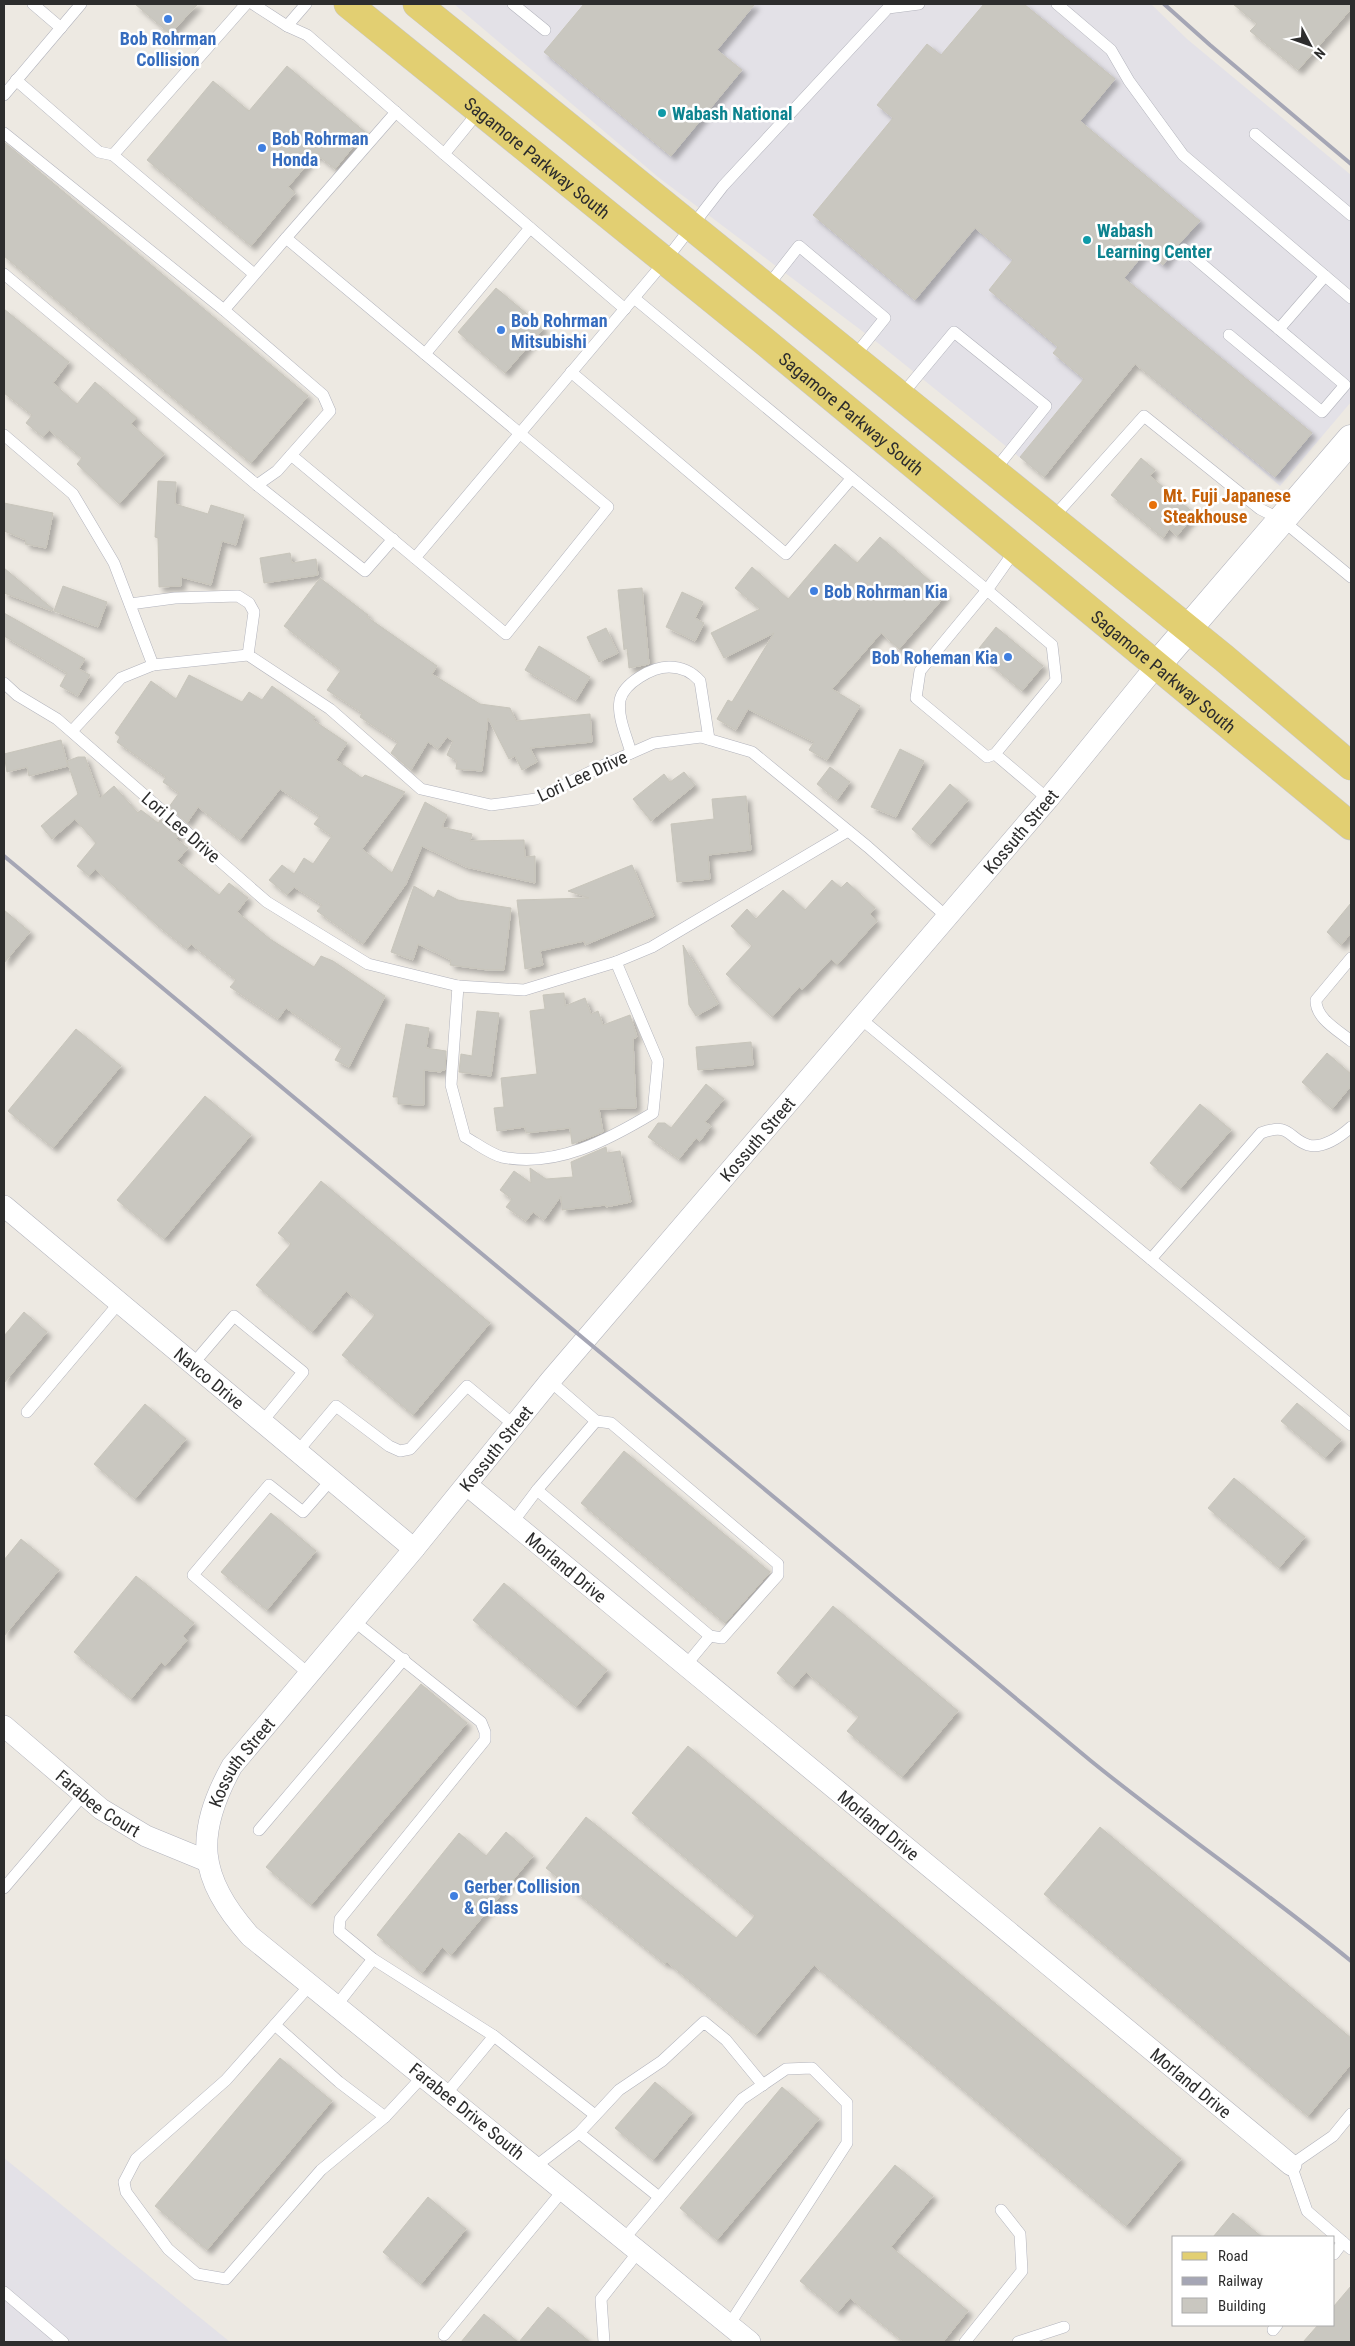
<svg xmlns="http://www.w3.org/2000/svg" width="1355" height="2346" viewBox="0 0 1355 2346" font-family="'Roboto Condensed',sans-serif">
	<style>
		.industrial { fill: #e3e1e7 }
		.building { fill: #c9c7c0; stroke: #c8c5bb; filter: url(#shadow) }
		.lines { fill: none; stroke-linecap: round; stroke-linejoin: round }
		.service-casing { stroke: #b2b3bc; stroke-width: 12 }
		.minor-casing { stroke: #b2b3bc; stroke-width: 22 }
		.tertiary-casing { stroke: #b2b3bc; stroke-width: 29 }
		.primary-casing { stroke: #c8c8c8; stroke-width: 29 }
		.service { stroke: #fff; stroke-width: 11 }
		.minor { stroke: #fff; stroke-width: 21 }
		.tertiary { stroke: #fff; stroke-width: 28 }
		.primary { stroke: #e2cf72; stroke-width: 28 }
		.rail { stroke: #a5a6b5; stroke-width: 4 }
		.shop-dot { fill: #3f7fe0; stroke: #fff; stroke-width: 2 }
		.culture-dot { fill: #0f9aa8; stroke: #fff; stroke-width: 2 }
		.food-dot { fill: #e8710a; stroke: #fff; stroke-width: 2 }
		.labels { text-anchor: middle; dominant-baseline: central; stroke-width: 5; stroke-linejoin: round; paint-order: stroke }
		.shop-label { font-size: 18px; font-weight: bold; fill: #366cbe; stroke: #fff; text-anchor: start }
		.culture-label { font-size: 18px; font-weight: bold; fill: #0d838f; stroke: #fff; text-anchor: start }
		.street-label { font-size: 18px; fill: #2d2d2d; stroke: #fff }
		.food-label { font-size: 18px; font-weight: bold; fill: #c56008; stroke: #fff; text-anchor: start }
	</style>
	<defs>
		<filter id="shadow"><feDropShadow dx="4.5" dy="4.5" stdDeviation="2.5" flood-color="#0004"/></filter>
	</defs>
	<rect width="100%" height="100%" fill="#ede9e2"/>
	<g class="industrial">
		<polygon points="454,4 1151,4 1187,39 1351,175 1351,402 1280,486 1135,364 1044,477 878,343 658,177"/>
		<polygon points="4,2158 230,2342 4,2342"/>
	</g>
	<g class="building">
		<polygon points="135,4 198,4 170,34"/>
		<polygon points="584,4 755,4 717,50 742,70 671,156 544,52"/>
		<polygon points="984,4 1024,4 1115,79 1080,121 1200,221 1178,245 1163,265 1146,251 1124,278 1312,433 1275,477 1135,364 1044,477 1020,457 1084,379 1053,353 1058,347 989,290 1013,260 975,228 915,300 813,215 893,118 877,105 927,44 941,55"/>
		<polygon points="1233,4 1351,4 1351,9 1298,70 1250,31 1257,24"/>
		<polygon points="287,66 365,132 335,169 316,154 288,187 295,193 251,246 147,160 213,81 249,111"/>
		<polygon points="4,142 308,396 251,463 4,256"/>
		<polygon points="496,288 544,328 505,373 458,332"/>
		<polygon points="4,309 69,362 53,383 77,404 95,382 137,418 131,424 164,454 119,504 77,464 82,458 49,430 43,437 26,423 32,415 4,393"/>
		<polygon points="1141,458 1155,470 1150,476 1195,514 1177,536 1169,529 1163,538 1111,495"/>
		<polygon points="158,481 176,482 175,504 208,514 211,505 244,515 236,545 222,541 211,585 181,577 181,586 159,587 158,538 155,537"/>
		<polygon points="4,503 53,513 46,548 25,544 26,540 4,531"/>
		<polygon points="880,537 946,595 899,649 881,633 832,689 860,706 827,760 809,750 814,742 748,709 736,730 717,719 728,700 732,702 774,633 724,658 711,633 760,609 735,588 752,567 788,599 835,544 857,563"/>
		<polygon points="290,553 292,563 316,559 318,575 264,583 260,558"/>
		<polygon points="4,568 53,609 52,611 4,593"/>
		<polygon points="320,578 368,615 367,617 437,666 432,674 480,704 510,708 516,721 590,714 592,742 530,748 537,762 522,770 515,756 509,759 488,718 482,771 456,769 457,761 447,755 453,741 447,737 438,749 428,742 411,770 391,753 398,742 360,717 362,713 327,690 341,670 284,626"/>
		<polygon points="63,586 107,602 98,627 54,611"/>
		<polygon points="642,588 649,664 629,668 627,648 624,650 618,590"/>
		<polygon points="682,592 703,602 695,618 704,623 695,641 666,627"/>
		<polygon points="4,613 85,659 79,669 90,675 78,696 60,686 67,673 4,636"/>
		<polygon points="996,627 1043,666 1022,691 976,652"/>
		<polygon points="606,628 618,653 599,662 587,637"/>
		<polygon points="539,646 590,677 576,700 525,670"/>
		<polygon points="189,675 242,702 249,692 262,700 272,686 315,717 313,720 347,743 336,760 362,778 365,775 405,792 362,849 392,873 425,802 447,815 442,827 472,834 470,841 524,840 525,857 535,856 535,883 466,867 422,846 406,884 363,944 317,911 322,905 294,887 287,895 269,880 282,865 294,874 304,858 313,864 332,836 314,824 320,816 280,789 240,840 198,807 187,823 169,807 179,793 163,782 166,777 117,742 120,737 115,733 151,681 176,699"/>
		<polygon points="61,740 68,766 29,776 27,767 7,772 4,754"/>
		<polygon points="900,749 924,761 896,817 871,807"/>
		<polygon points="78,757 85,757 100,798 114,786 138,813 141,810 158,823 161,819 179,835 176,839 188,848 177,861 219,895 229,883 248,898 237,912 270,939 314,967 321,956 333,961 385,996 349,1067 335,1060 342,1047 286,1008 278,1019 230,987 236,980 191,944 187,949 158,926 95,869 89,876 77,866 96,843 75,819 52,839 41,826 78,794 67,761"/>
		<polygon points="830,767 850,782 837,800 817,784"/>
		<polygon points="684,772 695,785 651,821 633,799 664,774 670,782"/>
		<polygon points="950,784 968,800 930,845 912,829"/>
		<polygon points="746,796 751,850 708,855 710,879 677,882 671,824 714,819 712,799"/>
		<polygon points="632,865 654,916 585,945 584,941 540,951 543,965 525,969 517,900 589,898 568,891"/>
		<polygon points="832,880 841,888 847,882 875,908 870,914 877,921 837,965 831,959 802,990 799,987 772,1017 726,974 752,946 731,926 747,909 756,919 783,890 805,910"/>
		<polygon points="414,886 434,898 438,890 458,900 511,908 504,970 488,970 450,965 451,960 418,944 413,960 391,952"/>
		<polygon points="1351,903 1351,933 1341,945 1327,932"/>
		<polygon points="4,910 30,932 4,963"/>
		<polygon points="683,945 718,1004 696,1016 689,1005"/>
		<polygon points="564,993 565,1006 585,998 591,1014 598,1011 603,1025 630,1015 637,1037 633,1039 636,1108 599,1109 603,1132 572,1144 570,1128 526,1133 525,1127 497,1131 494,1108 504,1107 501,1078 537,1074 530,1011 545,1009 543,995"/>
		<polygon points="477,1011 499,1013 491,1076 459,1072 461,1054 472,1056"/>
		<polygon points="406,1024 429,1028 426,1048 446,1051 445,1070 441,1070 441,1072 424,1070 424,1105 398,1104 398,1097 393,1097"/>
		<polygon points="76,1029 121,1066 53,1148 8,1111"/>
		<polygon points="751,1042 753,1065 698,1070 696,1047"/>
		<polygon points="1327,1053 1351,1074 1351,1086 1332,1109 1302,1082"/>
		<polygon points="706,1084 724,1099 705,1122 711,1126 700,1141 696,1138 679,1159 648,1137 658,1123 665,1123 671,1128"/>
		<polygon points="205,1096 251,1135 164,1239 117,1200"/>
		<polygon points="1200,1104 1231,1130 1180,1189 1150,1163"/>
		<polygon points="606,1147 607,1153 620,1151 631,1202 606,1207 606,1205 562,1210 561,1196 544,1220 533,1212 526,1221 506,1207 512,1199 500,1190 514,1171 531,1183 530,1168 546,1179 573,1177 571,1162"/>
		<polygon points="321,1181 490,1323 413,1415 342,1355 375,1315 346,1291 312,1332 256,1285 291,1244 278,1233"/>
		<polygon points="24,1312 47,1332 4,1383 4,1336"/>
		<polygon points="1297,1403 1341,1440 1325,1458 1281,1421"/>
		<polygon points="145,1404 186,1439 135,1499 94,1464"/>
		<polygon points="624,1451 770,1572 725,1623 581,1503"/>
		<polygon points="1234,1478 1305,1537 1279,1568 1208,1508"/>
		<polygon points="271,1513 316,1551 267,1610 221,1572"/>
		<polygon points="21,1539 59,1570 4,1636 4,1560"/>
		<polygon points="136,1576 194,1623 183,1636 187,1640 165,1666 161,1662 131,1699 74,1652"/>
		<polygon points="504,1583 607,1670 576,1707 473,1620"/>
		<polygon points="833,1606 958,1711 902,1777 847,1731 859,1717 806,1672 793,1687 777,1673"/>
		<polygon points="421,1684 467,1723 311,1905 266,1867"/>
		<polygon points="688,1746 1181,2159 1126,2226 814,1965 756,2035 667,1962 665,1964 546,1868 586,1817 736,1938 755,1916 632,1813"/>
		<polygon points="1100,1827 1351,2038 1351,2064 1308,2116 1044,1894"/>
		<polygon points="506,1832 533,1856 451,1955 442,1947 422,1973 377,1935 459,1833 486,1856"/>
		<polygon points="280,2058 332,2101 207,2250 155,2206"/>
		<polygon points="655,2082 692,2113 653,2160 615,2128"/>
		<polygon points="782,2087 819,2119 717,2240 680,2208"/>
		<polygon points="895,2165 933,2196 891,2247 968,2311 943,2342 904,2342 850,2298 838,2312 800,2281"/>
		<polygon points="428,2197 466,2229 421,2284 383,2252"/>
		<polygon points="1233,2213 1262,2237 1213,2237"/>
		<polygon points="1351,2286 1351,2342 1303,2342 1318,2325 1334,2325 1334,2306"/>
		<polygon points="548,2307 590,2342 519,2342"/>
		<polygon points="484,2314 518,2342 461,2342"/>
	</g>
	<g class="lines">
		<defs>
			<g id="service">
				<polyline points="33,4 61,28"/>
				<polyline points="253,4 287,26 306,4"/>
				<polyline points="513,4 545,30"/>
				<polyline points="1057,4 1111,50 1129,81 1183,155 1351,298"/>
				<polyline points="287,26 307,35 444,154"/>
				<polyline points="16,80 99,152 113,155 246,4"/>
				<polyline points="4,95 81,4"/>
				<polyline points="480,110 444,154 625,309"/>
				<polyline points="4,133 224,310 286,238 608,507 506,634 415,558 665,261 723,186 888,8 919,4"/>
				<polyline points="1255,134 1351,215"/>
				<polyline points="113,155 254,274"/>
				<polyline points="286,238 396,112"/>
				<polyline points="1184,249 1345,385 1322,412 1229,335"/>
				<polyline points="4,274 257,485 365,571 393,539"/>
				<polyline points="766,288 799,246 885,318 853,358"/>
				<polyline points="634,298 987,590 1016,549"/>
				<polyline points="224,310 323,395 330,411 277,471 257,485"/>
				<polyline points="1279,329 1325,276"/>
				<polyline points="425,354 530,228"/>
				<polyline points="571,372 786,554 851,479"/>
				<polyline points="900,397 954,332 1046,406 994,471"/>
				<polyline points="4,435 73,494 114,563 153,665 248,655 330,709 421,789 491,805 536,799 604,765 654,743 701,737 752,752 868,847 947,917"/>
				<polyline points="291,455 415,558"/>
				<polyline points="1051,520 1144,416 1260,509 1282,520 1351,577"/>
				<polyline points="130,604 175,598 238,596 249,603 254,612 248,655"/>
				<polyline points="4,683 17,695 57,719 267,902 368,964 458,986 524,990 616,962 652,947 848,831"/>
				<polyline points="72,731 121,678 153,665"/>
				<path d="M631,753C627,737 617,717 620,700C624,683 652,667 669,667C682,667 692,672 700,681L709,739"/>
				<polyline points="995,754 987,757 916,698 920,671 987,590 1052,645 1056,680 995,754 1048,799"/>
				<path d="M1351,958L1316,1000C1315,1018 1339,1031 1351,1041"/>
				<path d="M458,986L451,1085L465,1137C476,1143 490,1154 502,1157C556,1168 608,1140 653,1113L658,1061L616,962"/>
				<polyline points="861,1019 1351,1425"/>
				<path d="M1151,1259L1261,1133C1291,1122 1287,1138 1308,1145C1323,1149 1341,1136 1351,1127"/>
				<polyline points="193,1364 234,1316 303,1372 262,1422"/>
				<polyline points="27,1412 119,1303"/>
				<polyline points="298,1451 336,1406 389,1446 400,1451 410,1449 467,1386 514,1425"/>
				<polyline points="537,1490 710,1636 722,1638 778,1575 778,1564 611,1423 596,1421"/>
				<polyline points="513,1522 537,1490 596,1421 550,1381"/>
				<polyline points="354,1621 481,1722 485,1732 485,1740 340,1919 339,1931 373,1959"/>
				<polyline points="686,1665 710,1636"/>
				<polyline points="309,1674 193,1575 269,1485 303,1512 331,1480"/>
				<polyline points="259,1830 404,1659"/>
				<polyline points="4,1888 84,1794"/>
				<polyline points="310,1985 226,2080 136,2159 124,2182 126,2192 168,2249 197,2274 226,2279 321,2170 385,2117 423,2076"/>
				<polyline points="336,2006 373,1959 494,2036"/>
				<polyline points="275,2025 339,2082 385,2117"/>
				<polyline points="446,2094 494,2036 595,2115"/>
				<polyline points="1351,2114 1333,2136 1291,2165 1307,2211 1351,2249"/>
				<polyline points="579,2133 659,2197"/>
				<polyline points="536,2166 579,2133 619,2090 662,2061 704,2022 726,2040 763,2085"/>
				<polyline points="624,2239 742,2099 786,2069 812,2068 847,2103 847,2143 729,2325"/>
				<polyline points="1334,2254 1343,2242"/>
				<polyline points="4,2292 63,2342"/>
				<polyline points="1273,2330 1277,2325"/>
				<polyline points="444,2335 564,2189"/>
				<polyline points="604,2342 601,2299 639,2251"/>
				<polyline points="965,2342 1022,2271 1020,2234 1001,2210"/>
				<polyline points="1018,2342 1064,2327"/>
			</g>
			<g id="minor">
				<path id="s1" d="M4,1206L414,1549"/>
				<path id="s2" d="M467,1485L1291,2165"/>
				<path id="s3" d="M4,1726L101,1809L146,1836L207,1861"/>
				<path id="s4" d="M750,2342L250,1936C198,1878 194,1835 232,1766L414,1549L550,1381L1048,799L1157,665"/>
			</g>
			<polyline id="tertiary" points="1157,665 1351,439"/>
			<g id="primary">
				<path id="s5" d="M348,4L764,341L1351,826"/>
				<polyline points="417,4 1224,658 1351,766"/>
			</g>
		</defs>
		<use href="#service" class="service-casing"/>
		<use href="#minor" class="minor-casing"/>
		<use href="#tertiary" class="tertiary-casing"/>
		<use href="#primary" class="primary-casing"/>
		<use href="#service" class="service"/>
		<use href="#minor" class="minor"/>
		<use href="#tertiary" class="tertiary"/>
		<use href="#primary" class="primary"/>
		<g class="rail">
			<polyline points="1164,4 1210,45 1351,164"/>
			<path d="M4,856L1091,1761C1176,1830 1267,1892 1351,1961"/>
		</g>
	</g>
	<g class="shop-dot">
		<circle cx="168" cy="19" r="5"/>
		<circle cx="262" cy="148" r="5"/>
		<circle cx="501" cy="330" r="5"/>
		<circle cx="814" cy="591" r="5"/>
		<circle cx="1008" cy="657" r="5"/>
		<circle cx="454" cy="1896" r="5"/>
	</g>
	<g class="culture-dot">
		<circle cx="662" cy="113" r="5"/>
		<circle cx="1087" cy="240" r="5"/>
	</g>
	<circle class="food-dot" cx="1153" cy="505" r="5"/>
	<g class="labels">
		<g class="shop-label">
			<text x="168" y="38" text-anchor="middle">Bob Rohrman<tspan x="168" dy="21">Collision</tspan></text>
			<text x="272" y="138">Bob Rohrman<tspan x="272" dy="21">Honda</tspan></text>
			<text x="511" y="320">Bob Rohrman<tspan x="511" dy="21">Mitsubishi</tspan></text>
			<text x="824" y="591">Bob Rohrman Kia</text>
			<text x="998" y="657" text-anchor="end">Bob Roheman Kia</text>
			<text x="464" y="1886">Gerber Collision<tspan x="464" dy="21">&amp; Glass</tspan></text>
		</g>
		<g class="culture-label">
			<text x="672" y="113">Wabash National</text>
			<text x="1097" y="230">Wabash<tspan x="1097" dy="21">Learning Center</tspan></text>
		</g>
		<g class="street-label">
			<text stroke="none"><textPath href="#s5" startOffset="244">Sagamore Parkway South</textPath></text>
			<text stroke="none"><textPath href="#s5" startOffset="649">Sagamore Parkway South</textPath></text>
			<text stroke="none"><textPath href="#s5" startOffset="1054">Sagamore Parkway South</textPath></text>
			<text transform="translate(582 776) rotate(-25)">Lori Lee Drive</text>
			<text transform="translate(181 827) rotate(41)">Lori Lee Drive</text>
			<text stroke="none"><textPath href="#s4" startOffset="2054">Kossuth Street</textPath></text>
			<text stroke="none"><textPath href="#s4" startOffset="1649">Kossuth Street</textPath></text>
			<text stroke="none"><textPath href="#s1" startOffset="268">Navco Drive</textPath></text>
			<text stroke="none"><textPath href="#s4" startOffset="1244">Kossuth Street</textPath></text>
			<text stroke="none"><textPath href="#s2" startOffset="129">Morland Drive</textPath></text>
			<text stroke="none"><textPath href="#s4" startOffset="839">Kossuth Street</textPath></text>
			<text stroke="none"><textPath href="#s3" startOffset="122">Farabee Court</textPath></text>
			<text stroke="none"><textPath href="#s2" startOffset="534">Morland Drive</textPath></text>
			<text stroke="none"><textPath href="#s2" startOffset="939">Morland Drive</textPath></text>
			<text transform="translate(467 2111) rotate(39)">Farabee Drive South</text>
		</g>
		<g class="food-label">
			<text x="1163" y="495">Mt. Fuji Japanese<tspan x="1163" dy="21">Steakhouse</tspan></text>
		</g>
	</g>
	<rect width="1355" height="2346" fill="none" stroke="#2d2d2d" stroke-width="10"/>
	<rect x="1172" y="2236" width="162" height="90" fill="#ffffff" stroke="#ababab"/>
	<rect x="1182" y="2252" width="25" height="8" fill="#e2cf72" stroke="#ababab"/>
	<text x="1218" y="2261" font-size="15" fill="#2d2d2d">Road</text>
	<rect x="1182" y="2277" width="25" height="8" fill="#a5a6b5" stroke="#ababab"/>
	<text x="1218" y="2286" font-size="15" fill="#2d2d2d">Railway</text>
	<rect x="1182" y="2298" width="25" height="15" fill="#c9c7c0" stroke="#ababab"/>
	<text x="1218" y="2311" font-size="15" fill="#2d2d2d">Building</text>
	<g transform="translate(1310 45) rotate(131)" stroke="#ffffff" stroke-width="4" paint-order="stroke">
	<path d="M0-4L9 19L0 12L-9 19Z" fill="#2d2d2d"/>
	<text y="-8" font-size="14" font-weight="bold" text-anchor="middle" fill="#2d2d2d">N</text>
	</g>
</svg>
